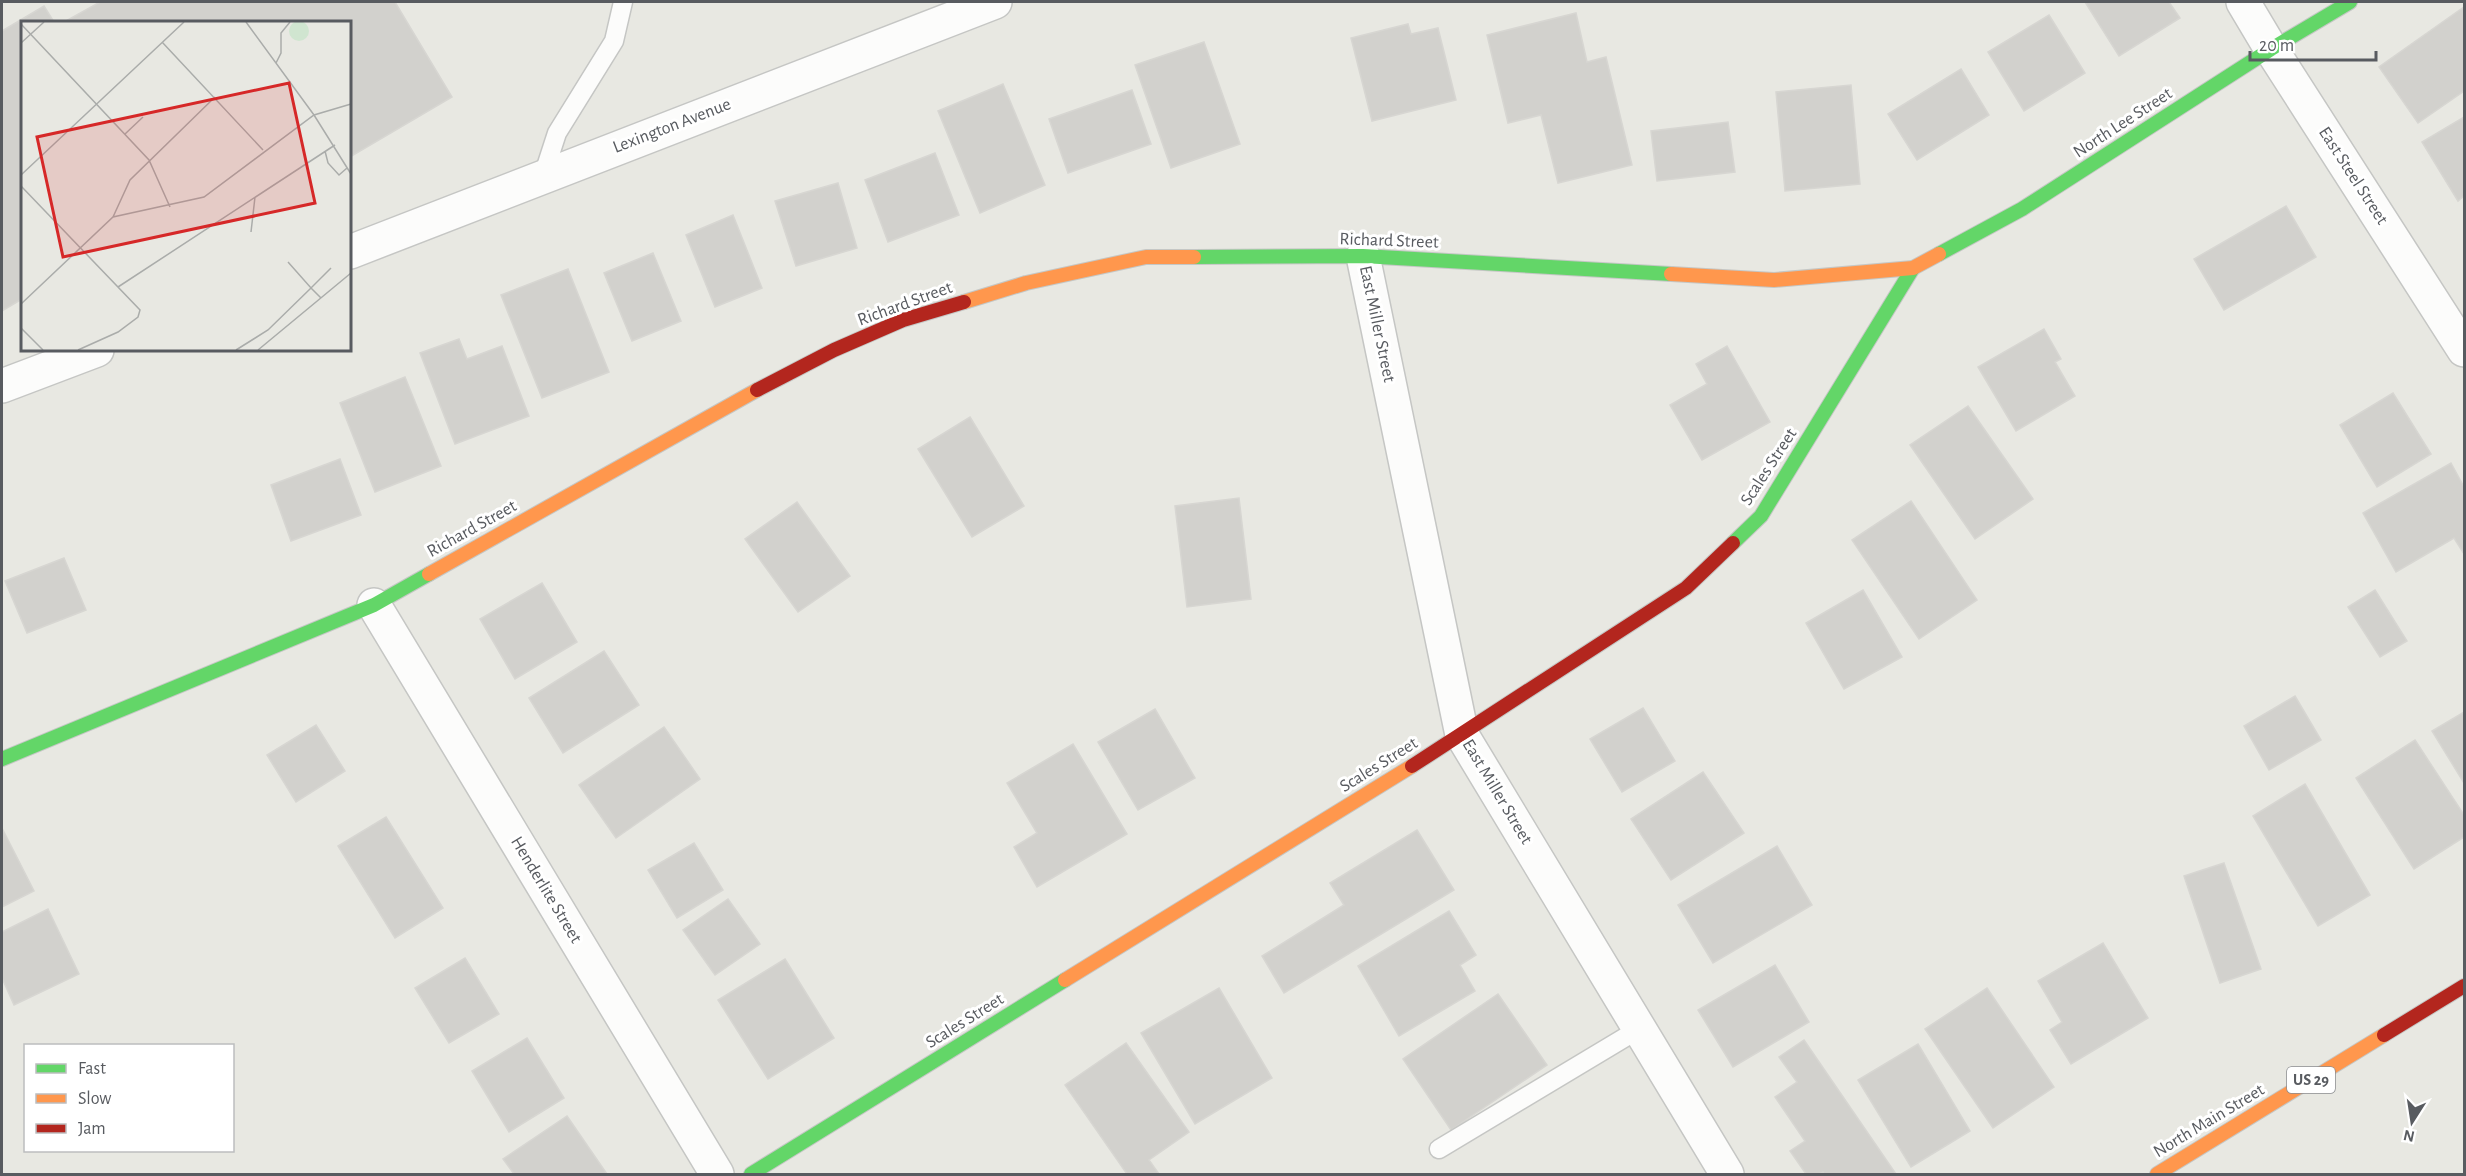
<svg xmlns="http://www.w3.org/2000/svg" width="2466" height="1176" viewBox="0 0 2466 1176" font-family="'Alegreya Sans',sans-serif">
	<style>
		.building { fill: #d2d1cd; stroke: #d7d6d2; stroke-width: 1.5 }
		.lines { fill: none; stroke-linecap: round; stroke-linejoin: round }
		.lane-casing { stroke: #c5c6c4; stroke-width: 21 }
		.street-casing { stroke: #c5c6c4; stroke-width: 36 }
		.fast-casing { stroke: #c5c7c5; stroke-width: 16 }
		.slow-casing { stroke: #c5c7c5; stroke-width: 16 }
		.jam-casing { stroke: #c5c7c5; stroke-width: 16 }
		.lane { stroke: #fcfcfb; stroke-width: 18 }
		.street { stroke: #fcfcfb; stroke-width: 33 }
		.fast { stroke: #63d668; stroke-width: 14 }
		.slow { stroke: #ff974d; stroke-width: 14 }
		.jam { stroke: #b3261e; stroke-width: 14 }
		.labels { text-anchor: middle; dominant-baseline: central; stroke-width: 6; stroke-linejoin: round; paint-order: stroke }
		.shield { fill: #fff; stroke: #8a8c90; stroke-width: 1.5 }
		.shield-label { font-size: 16px; font-weight: bold; fill: #585b60 }
		.street-label { font-size: 18px; fill: #585b60; stroke: #fff }
		.inset-road { fill: none; stroke: #aaacaa; stroke-width: 1.5 }
		.view { fill: #d62828; fill-opacity: 0.15; stroke: #d62828; stroke-width: 3 }
		.inset-edge { fill: none; stroke: #585b60; stroke-width: 3 }
	</style>
	<rect width="100%" height="100%" fill="#e8e8e2"/>
	<g class="building">
		<polygon points="100,2 395,2 452,97 350,157 350,22 64,22"/>
		<polygon points="2085,2 2169,2 2180,18 2119,56"/>
		<polygon points="44,6 54,22 22,22 22,299 2,311 2,31"/>
		<polygon points="2464,7 2464,91 2418,123 2379,67"/>
		<polygon points="1576,13 1587,62 1606,57 1632,165 1558,183 1541,115 1508,123 1487,35"/>
		<polygon points="2049,15 2085,73 2024,111 1988,52"/>
		<polygon points="1408,24 1411,34 1438,28 1456,100 1372,121 1351,38"/>
		<polygon points="1204,42 1240,144 1171,168 1135,65"/>
		<polygon points="1961,69 1989,115 1917,160 1888,114"/>
		<polygon points="1003,84 1045,185 980,213 938,111"/>
		<polygon points="1851,85 1860,184 1785,191 1776,92"/>
		<polygon points="1132,90 1151,144 1068,173 1049,119"/>
		<polygon points="2464,117 2464,196 2458,201 2422,142"/>
		<polygon points="1728,122 1735,172 1657,181 1651,131"/>
		<polygon points="935,153 959,215 888,242 865,180"/>
		<polygon points="838,183 857,248 796,266 775,201"/>
		<polygon points="2286,206 2316,257 2224,310 2194,259"/>
		<polygon points="733,215 762,288 715,307 686,235"/>
		<polygon points="653,253 681,321 632,341 604,273"/>
		<polygon points="568,269 609,372 542,398 501,295"/>
		<polygon points="2044,329 2061,359 2055,362 2075,396 2016,431 1978,367"/>
		<polygon points="459,339 467,359 502,346 529,416 455,444 420,353"/>
		<polygon points="1727,346 1770,422 1702,460 1670,405 1707,384 1696,364"/>
		<polygon points="405,377 441,466 375,492 340,403"/>
		<polygon points="2393,393 2431,454 2377,487 2340,425"/>
		<polygon points="1968,406 2033,499 1975,539 1910,445"/>
		<polygon points="970,417 1024,506 972,537 918,449"/>
		<polygon points="340,459 361,515 291,541 271,485"/>
		<polygon points="2451,463 2464,487 2464,554 2454,538 2396,572 2363,513"/>
		<polygon points="1239,498 1251,599 1187,607 1175,506"/>
		<polygon points="1911,501 1977,600 1919,639 1852,540"/>
		<polygon points="797,502 850,576 798,612 745,539"/>
		<polygon points="64,558 86,610 27,633 5,581"/>
		<polygon points="542,583 577,642 515,679 480,619"/>
		<polygon points="1863,590 1902,657 1844,689 1806,623"/>
		<polygon points="2375,590 2407,641 2380,657 2348,607"/>
		<polygon points="604,651 639,705 563,753 529,698"/>
		<polygon points="2295,696 2321,740 2269,770 2244,726"/>
		<polygon points="1643,708 1675,761 1622,792 1590,739"/>
		<polygon points="1155,709 1195,778 1138,810 1098,742"/>
		<polygon points="2464,712 2464,783 2432,731"/>
		<polygon points="316,725 345,771 296,802 267,755"/>
		<polygon points="664,727 700,779 616,838 579,785"/>
		<polygon points="2415,740 2464,815 2464,837 2414,869 2356,778"/>
		<polygon points="1073,744 1127,834 1037,887 1014,847 1037,833 1007,783"/>
		<polygon points="1703,772 1744,833 1671,880 1631,819"/>
		<polygon points="2305,784 2370,895 2318,926 2253,816"/>
		<polygon points="386,817 443,908 395,938 338,846"/>
		<polygon points="2,828 34,891 2,907"/>
		<polygon points="1417,830 1454,890 1284,993 1262,956 1344,905 1330,883"/>
		<polygon points="694,843 723,890 677,918 648,870"/>
		<polygon points="1777,846 1812,905 1713,963 1678,905"/>
		<polygon points="2224,863 2261,969 2220,983 2184,876"/>
		<polygon points="728,899 760,944 715,975 683,930"/>
		<polygon points="48,909 79,974 14,1005 2,978 2,932"/>
		<polygon points="1449,911 1476,955 1460,965 1475,991 1399,1036 1358,966"/>
		<polygon points="2103,943 2148,1018 2071,1064 2050,1030 2062,1022 2038,981"/>
		<polygon points="465,958 499,1014 449,1043 415,988"/>
		<polygon points="785,959 834,1038 768,1079 718,1000"/>
		<polygon points="1775,965 1809,1022 1733,1067 1698,1010"/>
		<polygon points="1219,988 1272,1078 1195,1124 1141,1033"/>
		<polygon points="1987,988 2054,1087 1993,1128 1925,1029"/>
		<polygon points="1498,994 1547,1065 1451,1130 1403,1059"/>
		<polygon points="527,1038 564,1098 509,1132 472,1071"/>
		<polygon points="1804,1040 1896,1174 1824,1174 1823,1172 1819,1174 1806,1174 1790,1151 1805,1141 1775,1097 1797,1082 1779,1057"/>
		<polygon points="1126,1043 1189,1132 1149,1160 1159,1174 1127,1174 1065,1085"/>
		<polygon points="1918,1044 1970,1131 1911,1167 1858,1080"/>
		<polygon points="567,1116 607,1174 514,1174 503,1159"/>
	</g>
	<g class="lines">
		<defs>
			<g id="lane">
				<polyline points="543,176 557,133 614,41 623,2"/>
				<polyline points="1439,1149 1639,1029"/>
			</g>
			<g id="street">
				<polyline points="2243,2 2271,49 2464,350"/>
				<polyline points="350,252 995,2"/>
				<polyline points="1363,256 1462,735 1727,1174"/>
				<polyline points="2,386 97,350"/>
				<polyline points="374,605 717,1174"/>
			</g>
			<g id="fast">
				<polyline points="1939,254 2022,209 2271,49 2350,2"/>
				<polyline points="1194,257 1363,256 1671,274"/>
				<polyline points="1733,543 1761,516 1913,268"/>
				<polyline points="2,759 374,605 429,574"/>
				<polyline points="751,1174 1065,980"/>
			</g>
			<g id="slow">
				<polyline points="1671,274 1774,280 1913,268 1939,254"/>
				<polyline points="964,302 1026,283 1146,257 1194,257"/>
				<polyline points="429,574 757,390"/>
				<polyline points="1065,980 1412,766"/>
				<polyline points="2157,1174 2384,1035"/>
			</g>
			<g id="jam">
				<polyline points="757,390 834,350 903,320 964,302"/>
				<polyline points="1412,766 1686,588 1733,543"/>
				<polyline points="2384,1035 2464,986"/>
			</g>
		</defs>
		<use href="#lane" class="lane-casing"/>
		<use href="#street" class="street-casing"/>
		<use href="#fast" class="fast-casing"/>
		<use href="#slow" class="slow-casing"/>
		<use href="#jam" class="jam-casing"/>
		<use href="#lane" class="lane"/>
		<use href="#street" class="street"/>
		<use href="#fast" class="fast"/>
		<use href="#slow" class="slow"/>
		<use href="#jam" class="jam"/>
	</g>
	<g class="labels">
		<rect class="shield" x="2287" y="1067" width="48" height="26" rx="4.5"/>
		<g class="shield-label">
			<text x="2311" y="1080">US 29</text>
		</g>
		<g class="street-label">
			<text transform="translate(2123 123) rotate(-33)">North Lee Street</text>
			<text transform="translate(672 126) rotate(-21)">Lexington Avenue</text>
			<text transform="translate(2353 176) rotate(57)">East Steel Street</text>
			<text transform="translate(1389 241) rotate(2)">Richard Street</text>
			<text transform="translate(905 304) rotate(-20)">Richard Street</text>
			<text transform="translate(1377 324) rotate(78)">East Miller Street</text>
			<text transform="translate(1769 467) rotate(-57)">Scales Street</text>
			<text transform="translate(472 529) rotate(-29)">Richard Street</text>
			<text transform="translate(1379 765) rotate(-32)">Scales Street</text>
			<text transform="translate(1497 792) rotate(59)">East Miller Street</text>
			<text transform="translate(546 890) rotate(59)">Henderlite Street</text>
			<text transform="translate(965 1021) rotate(-32)">Scales Street</text>
			<text transform="translate(2209 1121) rotate(-31)">North Main Street</text>
		</g>
	</g>
	<g transform="translate(21 21)">
		<rect width="330" height="330" fill="#e8e8e2"/>
		<path d="M268 10a10 10 0 1 1 20 0a10 10 0 1 1-20 0Z" fill="#d0e5d0"/>
		<path class="inset-road" d="M225,1L293,94L330,153M0,3L128,139L149,186M141,21L242,129M0,22L23,1M255,42L260,32V12L269,1M104,113L122,96M304,130L307,142L318,154L326,147M0,154L163,1M0,165L119,289L117,296L97,311L57,329M92,196L109,159L194,76M230,211L234,176M267,241L290,267L310,247M97,266L314,124M0,283L92,196L183,176L293,94L330,83M0,307L22,329M215,329L247,309L290,267L300,277M237,329L330,252"/>
		<path class="view" d="M268,62L294,182L42,236L16,116Z"/>
		<rect width="330" height="330" class="inset-edge"/>
	</g>
	<rect width="2466" height="1176" fill="none" stroke="#585b60" stroke-width="6"/>
	<rect x="24" y="1044" width="210" height="108" fill="#ffffff" stroke="#bcbdbf" stroke-width="1.5"/>
	<rect x="36" y="1064" width="30" height="9" fill="#63d668" stroke="#bcbdbf" stroke-width="1.5"/>
	<text x="78" y="1074" font-size="18" fill="#585b60">Fast</text>
	<rect x="36" y="1094" width="30" height="9" fill="#ff974d" stroke="#bcbdbf" stroke-width="1.5"/>
	<text x="78" y="1104" font-size="18" fill="#585b60">Slow</text>
	<rect x="36" y="1124" width="30" height="9" fill="#b3261e" stroke="#bcbdbf" stroke-width="1.5"/>
	<text x="78" y="1134" font-size="18" fill="#585b60">Jam</text>
	<g transform="translate(2412 1122) rotate(192)" stroke="#ffffff" stroke-width="4.5" paint-order="stroke">
	<path d="M0-4.5L10 22L0 15L-10 22Z" fill="#585b60"/>
	<text y="-9" font-size="16" font-weight="bold" text-anchor="middle" fill="#585b60">N</text>
	</g>
	<path d="M2250 51v9h126v-9" fill="none" stroke="#585b60" stroke-width="3"/>
	<text x="2259" y="51" font-size="18" fill="#585b60" stroke="#ffffff" stroke-width="4.5" paint-order="stroke">20 m</text>
</svg>
